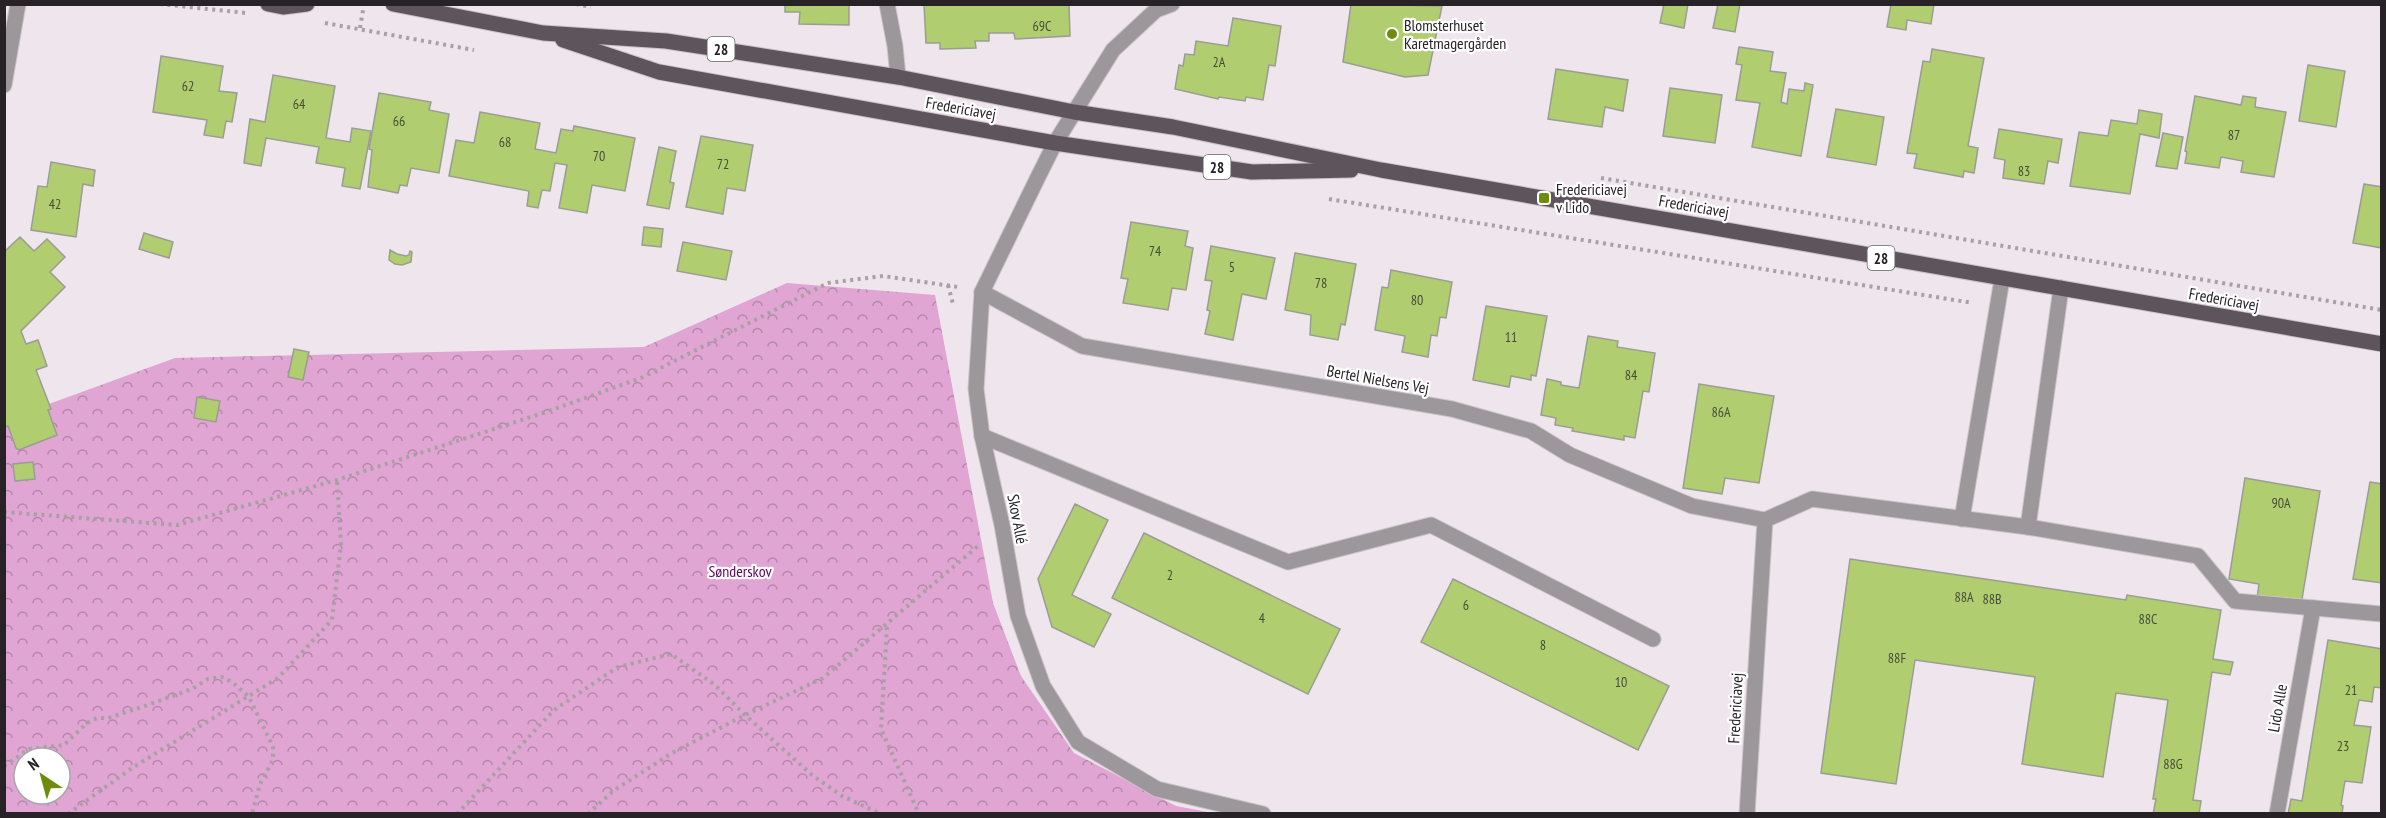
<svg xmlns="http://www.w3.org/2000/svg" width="2386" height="818" viewBox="0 0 2386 818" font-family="'PT Sans Narrow',sans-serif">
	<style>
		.forest { fill: url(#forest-crowns); fill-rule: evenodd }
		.building { fill: #b0cd70; stroke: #9a9d93; stroke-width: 1.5 }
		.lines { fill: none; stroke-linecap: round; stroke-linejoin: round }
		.street-casing { stroke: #cbc2c8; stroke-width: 17 }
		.primary-casing { stroke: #cbc2c8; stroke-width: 17 }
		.path { stroke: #a8a0a5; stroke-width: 4; stroke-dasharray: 3 4.5; stroke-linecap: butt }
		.street { stroke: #9b979a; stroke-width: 15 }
		.primary { stroke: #5d555b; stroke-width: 15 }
		.poi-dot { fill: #6e8c0a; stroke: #fff; stroke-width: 2 }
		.labels { text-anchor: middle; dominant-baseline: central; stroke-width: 4.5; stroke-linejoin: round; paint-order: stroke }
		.number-label { font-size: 14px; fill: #484d38 }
		.shield { fill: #fff; stroke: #676466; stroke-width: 1.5 }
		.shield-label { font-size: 15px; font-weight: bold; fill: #262225 }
		.poi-label { font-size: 16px; fill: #262225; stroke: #fff; text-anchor: start }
		.street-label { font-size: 16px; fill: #262225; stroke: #fff }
		.park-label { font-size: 16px; fill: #66025a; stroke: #fff }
	</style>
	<defs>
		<pattern id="forest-crowns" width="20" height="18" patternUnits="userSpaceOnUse" patternTransform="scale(1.5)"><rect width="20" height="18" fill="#e0a5d2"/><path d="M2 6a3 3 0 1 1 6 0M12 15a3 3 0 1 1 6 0" fill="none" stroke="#b586aa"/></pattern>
	</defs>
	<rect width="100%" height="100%" fill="#efe5ec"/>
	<path class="forest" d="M787,283L935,295L993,603L1021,676L1074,753L1176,806L1213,813L5,814V420L175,358L644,347ZM24,758H60V794H24Z"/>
	<g class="building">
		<polygon points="785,4 849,4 849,25 799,24 800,12 785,12"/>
		<polygon points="924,4 1069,4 1070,36 1015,39 1014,33 989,33 989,41 975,41 976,48 940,49 940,43 926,43"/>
		<polygon points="1351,4 1442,6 1428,75 1405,77 1343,62"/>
		<polygon points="1664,4 1688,4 1684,28 1660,23"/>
		<polygon points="1718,4 1740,4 1735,32 1713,28"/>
		<polygon points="1891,4 1934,4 1931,24 1907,20 1906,30 1887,27"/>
		<polygon points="1233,18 1281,26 1275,66 1269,65 1263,100 1246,97 1245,101 1219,97 1218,99 1175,89 1179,65 1183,66 1185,54 1194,55 1196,41 1228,46"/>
		<polygon points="1739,47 1773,52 1770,71 1786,73 1781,102 1787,104 1789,89 1804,91 1805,83 1813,85 1801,156 1752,147 1760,103 1736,100 1742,65 1736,64"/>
		<polygon points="1932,49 1984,58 1968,146 1978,148 1974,173 1964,171 1963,177 1914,168 1917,154 1907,153 1923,61 1930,62"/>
		<polygon points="161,56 223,66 219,91 237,93 232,122 226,121 223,138 204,135 207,120 153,112"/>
		<polygon points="2308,65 2345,71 2336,127 2299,121"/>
		<polygon points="1556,69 1628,80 1623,111 1605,107 1602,127 1548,119"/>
		<polygon points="273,75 335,86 326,138 350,142 352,128 371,131 360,189 342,186 345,168 316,163 319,147 266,138 261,166 244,163 250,119 265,122"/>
		<polygon points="1670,88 1722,95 1715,143 1663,136"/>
		<polygon points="379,93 431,102 429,110 449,114 439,173 411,168 407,186 400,185 398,193 368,187 372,150 369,149"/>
		<polygon points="2195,96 2241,105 2243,96 2256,98 2255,107 2286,112 2274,177 2241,172 2243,161 2221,157 2219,168 2185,163 2187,152 2185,151"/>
		<polygon points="1836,109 1884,117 1876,165 1827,157"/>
		<polygon points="2139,110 2162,114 2159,138 2140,134 2130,194 2070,186 2079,132 2108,136 2111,120 2137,124"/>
		<polygon points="480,112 540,123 535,149 556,153 561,129 573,131 574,126 635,138 625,191 592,185 587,213 559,208 567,165 555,163 550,191 542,190 538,208 527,206 529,191 449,176 456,140 474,143"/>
		<polygon points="1999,129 2062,139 2058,163 2048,161 2044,184 2003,178 2005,160 1994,158"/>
		<polygon points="2163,133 2183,137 2177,169 2156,166"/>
		<polygon points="701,136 753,145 745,191 727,188 723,214 686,207"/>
		<polygon points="659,147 676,151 670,182 674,183 669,209 647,205"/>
		<polygon points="51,162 95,170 93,186 83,184 76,237 31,230 38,186 47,187"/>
		<polygon points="2364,184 2382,187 2382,248 2353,243"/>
		<polygon points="1131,222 1188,231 1185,246 1193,248 1186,290 1172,288 1168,310 1123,303 1128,279 1121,278"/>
		<polygon points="644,227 663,229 661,247 642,245"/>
		<polygon points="144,233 173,242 169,258 139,249"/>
		<polygon points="20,237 34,251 47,239 65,257 50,272 65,287 21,331 26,344 38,340 47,366 36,370 51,409 48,410 57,435 19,450 16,448 8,426 4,427 4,252"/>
		<polygon points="683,242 732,251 726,280 677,271"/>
		<polygon points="1211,246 1275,258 1266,299 1242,294 1233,340 1205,334 1210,311 1207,310 1212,281 1205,280"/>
		<polygon points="390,250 397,254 406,256 409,255 410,251 412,252 411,262 402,265 395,264 389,260"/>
		<polygon points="1295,253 1356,264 1345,325 1341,324 1338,340 1310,335 1311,315 1285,310"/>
		<polygon points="1391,270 1452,282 1446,318 1440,317 1437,336 1431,335 1428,357 1402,352 1405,336 1375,330 1382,287 1388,288"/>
		<polygon points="1486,306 1547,316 1536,376 1531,375 1531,380 1511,376 1509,387 1473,380"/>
		<polygon points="1588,336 1618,341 1617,347 1655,353 1649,392 1643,391 1635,438 1624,436 1624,440 1572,431 1573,428 1555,425 1556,418 1541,415 1547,379 1561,382 1561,385 1579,388"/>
		<polygon points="294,349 309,352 303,380 288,377"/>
		<polygon points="1699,384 1774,396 1759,483 1725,478 1722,494 1683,488"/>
		<polygon points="197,397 220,401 216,422 194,418"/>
		<polygon points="33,462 35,479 15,481 13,464"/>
		<polygon points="2245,478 2320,491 2301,605 2257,598 2259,584 2229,579"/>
		<polygon points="2370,482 2382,484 2382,583 2353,579"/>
		<polygon points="1075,504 1108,520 1072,595 1111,614 1094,647 1052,627 1038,579"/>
		<polygon points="1144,533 1340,629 1308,694 1112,598"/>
		<polygon points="1850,559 2126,600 2127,595 2221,610 2213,659 2233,662 2230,675 2212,672 2193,800 2201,801 2199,814 2153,814 2156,799 2153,799 2168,700 2116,693 2103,777 2022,764 2035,677 1915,660 1896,784 1821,773"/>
		<polygon points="1453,579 1669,686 1638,750 1421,642"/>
		<polygon points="2328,640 2382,649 2382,688 2374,687 2372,702 2359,700 2354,725 2371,727 2362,783 2345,781 2341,805 2343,806 2342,814 2288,814 2291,799 2302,801"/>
	</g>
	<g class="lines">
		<defs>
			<g id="street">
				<polyline points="887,4 895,46 898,77"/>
				<polyline points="1172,4 1156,10 1113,50 1055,143 1038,177 982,292 976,389 982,436 1002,525 1018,616 1043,686 1078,742 1157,789 1263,814"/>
				<polyline points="4,85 18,4"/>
				<polyline points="982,292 1082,346 1452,409 1531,431 1570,455 1692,506 1765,520"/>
				<polyline points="982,436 1288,562 1431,525 1653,639"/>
				<polyline points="1962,519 2002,279"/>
				<polyline points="1765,520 1812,499 2028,527 2198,556 2235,601 2382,614"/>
				<polyline points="2028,527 2061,288"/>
				<polyline points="1747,814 1765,520"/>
				<polyline points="2277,814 2313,608"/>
			</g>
			<g id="primary">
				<polyline points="268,4 283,7 307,4"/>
				<polyline points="393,4 543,33 666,41 898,77 1074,112 1173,127 1381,170 2382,344"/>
				<polyline points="563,40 659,72 1055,143 1252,172 1351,170"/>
			</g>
		</defs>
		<use href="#street" class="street-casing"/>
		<use href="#primary" class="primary-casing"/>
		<g class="path">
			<polyline points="160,4 246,13"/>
			<polyline points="576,4 591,7"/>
			<polyline points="325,23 474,50"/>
			<polyline points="360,28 364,4"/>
			<polyline points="1601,178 2382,310"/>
			<polyline points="1329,199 1973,303"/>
			<polyline points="948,285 953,304"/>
			<polyline points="4,512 177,525 337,480 543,413 641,378 828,283 883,276 958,287"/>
			<polyline points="887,627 881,729 919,814"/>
			<polyline points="4,766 29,749 64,745 87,723 97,718 108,718 145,706 192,689 208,679 222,677 232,682 249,697 273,747 273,760 260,784 252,814"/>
			<polyline points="68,814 132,768 278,678 332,620 341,544 337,480"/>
			<polyline points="457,814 554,710 618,667 671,654 715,685 745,715 812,775 842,796 881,814"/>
			<polyline points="588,814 613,791 672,753 745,715 823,678 978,546"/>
		</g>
		<use href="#street" class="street"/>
		<use href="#primary" class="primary"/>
	</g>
	<g class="poi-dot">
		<circle cx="1392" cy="34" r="6"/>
		<rect x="1538" y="192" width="12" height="12" rx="3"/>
	</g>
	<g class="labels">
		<g class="number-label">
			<text x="1042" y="26">69C</text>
			<text x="1219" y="62">2A</text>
			<text x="188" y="86">62</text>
			<text x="299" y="104">64</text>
			<text x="399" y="121">66</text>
			<text x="2234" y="135">87</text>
			<text x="505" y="142">68</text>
			<text x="599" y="156">70</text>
			<text x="723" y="164">72</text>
			<text x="2024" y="171">83</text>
			<text x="55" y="204">42</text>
			<text x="1155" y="251">74</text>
			<text x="1232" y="267">5</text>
			<text x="1321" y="283">78</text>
			<text x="1417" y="300">80</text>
			<text x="1511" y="337">11</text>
			<text x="1631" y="375">84</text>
			<text x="1721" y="412">86A</text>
			<text x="2281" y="503">90A</text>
			<text x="1170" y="575">2</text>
			<text x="1964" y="597">88A</text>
			<text x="1992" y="599">88B</text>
			<text x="1466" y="605">6</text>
			<text x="1262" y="618">4</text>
			<text x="2148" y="619">88C</text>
			<text x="1543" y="645">8</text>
			<text x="1897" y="658">88F</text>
			<text x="1621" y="682">10</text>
			<text x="2351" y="690">21</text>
			<text x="2343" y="746">23</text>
			<text x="2173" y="764">88G</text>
		</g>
		<g class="shield">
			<rect x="707.5" y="37" width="27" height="24" rx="4.5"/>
			<rect x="1203.5" y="155" width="27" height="24" rx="4.5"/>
			<rect x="1867.5" y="246" width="27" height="24" rx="4.5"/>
		</g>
		<g class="shield-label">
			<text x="721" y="49">28</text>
			<text x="1217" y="167">28</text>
			<text x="1881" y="258">28</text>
		</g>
		<g class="poi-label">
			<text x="1404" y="25">Blomsterhuset<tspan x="1404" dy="18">Karetmagergården</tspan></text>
			<text x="1556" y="189">Fredericiavej<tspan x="1556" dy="18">v Lido</tspan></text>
		</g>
		<g class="street-label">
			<text transform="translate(961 108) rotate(10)">Fredericiavej</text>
			<text transform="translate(1694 206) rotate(10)">Fredericiavej</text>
			<text transform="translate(2224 299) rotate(10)">Fredericiavej</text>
			<text transform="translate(1378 379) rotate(10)">Bertel Nielsens Vej</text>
			<text transform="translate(1018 519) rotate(79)">Skov Allé</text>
			<text transform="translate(1735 708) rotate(-87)">Fredericiavej</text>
			<text transform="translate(2277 708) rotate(-80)">Lido Alle</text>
		</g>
		<g class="park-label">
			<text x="740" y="571">Sønderskov</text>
		</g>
	</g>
	<rect width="2386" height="818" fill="none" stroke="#262225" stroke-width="12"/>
	<g transform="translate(42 776) rotate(324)"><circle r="28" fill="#ffffff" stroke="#a8a7a8" stroke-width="1.5"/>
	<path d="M0-4.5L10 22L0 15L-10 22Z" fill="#6e8c0a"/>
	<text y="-9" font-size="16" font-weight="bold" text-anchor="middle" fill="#262225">N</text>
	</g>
</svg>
